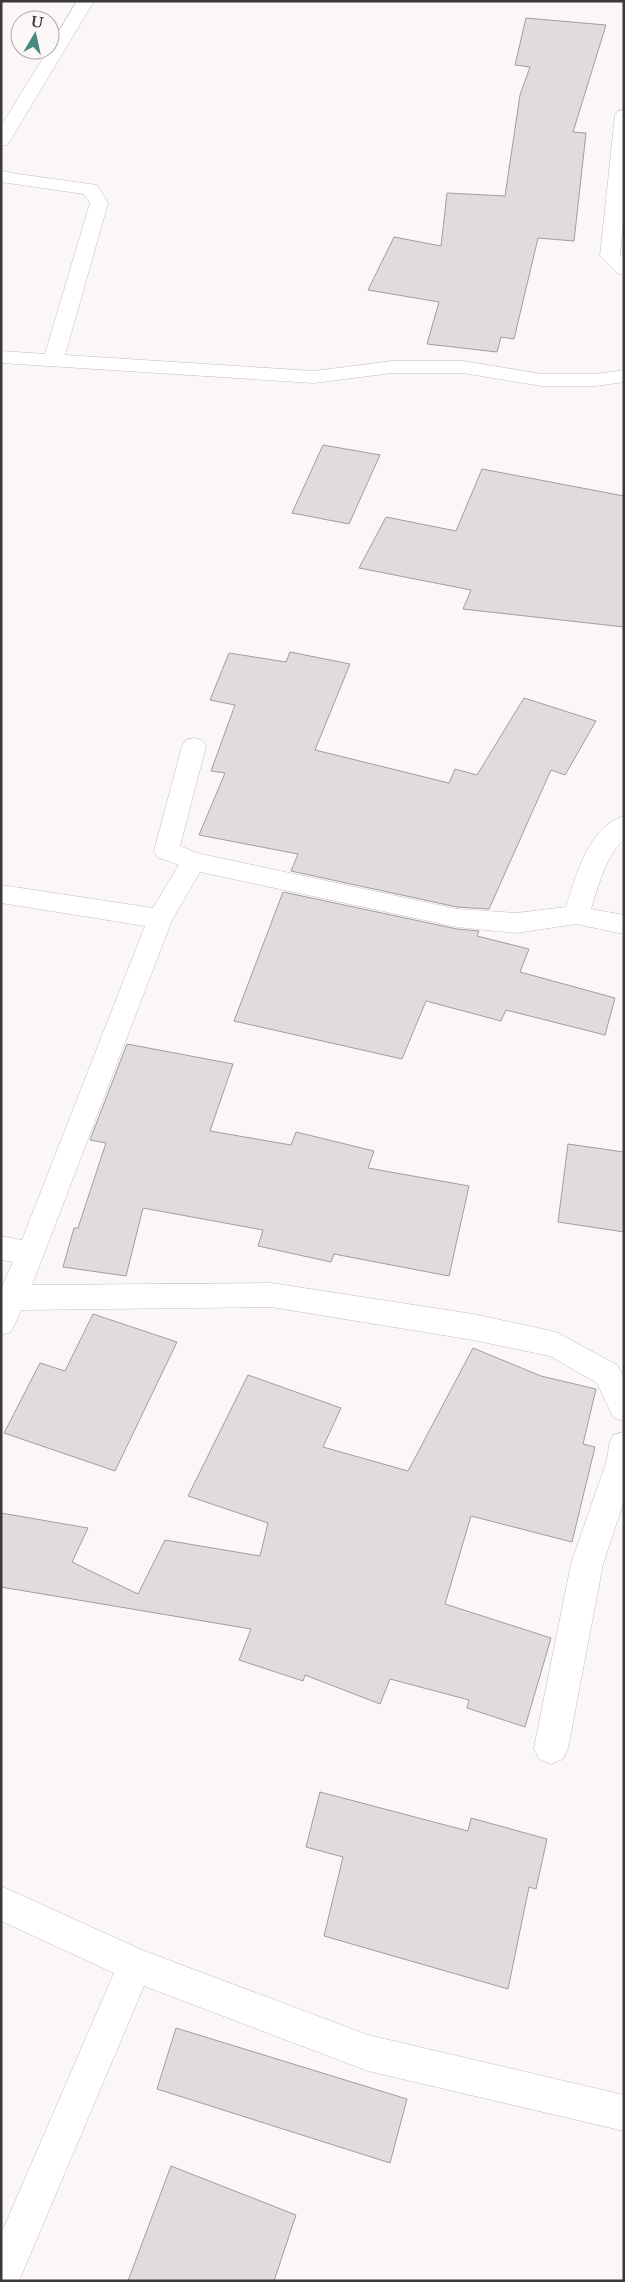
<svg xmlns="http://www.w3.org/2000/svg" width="625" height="2282" viewBox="0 0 625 2282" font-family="'Libre Baskerville',serif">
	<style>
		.building { fill: #e1dcdb; stroke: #a29e9d }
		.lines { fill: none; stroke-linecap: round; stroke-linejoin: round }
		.minor-casing { stroke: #c2bdbe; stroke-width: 1 }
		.minor { fill: #fff; fill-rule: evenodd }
	</style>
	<rect width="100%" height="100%" fill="#fbf6f7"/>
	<g class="building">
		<polygon points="526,18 606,25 573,132 586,133 574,241 538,238 514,339 501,337 497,352 427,344 439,302 368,290 394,237 441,246 447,193 505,196 520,95 530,67 515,65"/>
		<polygon points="323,445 380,455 349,524 292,513"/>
		<polygon points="482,469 624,496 624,627 463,609 471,590 359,568 386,517 456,531"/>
		<polygon points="290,652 350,664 315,750 449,783 455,769 477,775 524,698 596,721 565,775 551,770 489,909 457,907 291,871 298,854 199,835 225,773 211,771 235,705 210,700 229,653 286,662"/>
		<polygon points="283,892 457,929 479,931 477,936 529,949 520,972 615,998 605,1035 506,1010 501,1021 426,1001 402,1059 234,1021"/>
		<polygon points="127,1044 233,1064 210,1131 291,1145 296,1132 374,1151 368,1168 469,1186 449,1276 334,1254 331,1262 258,1246 263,1230 143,1208 126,1276 63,1267 74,1228 78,1228 106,1143 90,1140"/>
		<polygon points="568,1144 624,1152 624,1232 558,1222"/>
		<polygon points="93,1314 177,1342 115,1471 4,1433 40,1363 65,1371"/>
		<polygon points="473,1348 541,1376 596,1389 583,1444 595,1447 572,1542 471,1516 445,1604 551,1638 525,1727 467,1708 469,1700 390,1679 380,1704 305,1675 303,1681 239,1660 251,1629 1,1587 1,1513 88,1528 72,1562 138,1594 165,1540 260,1556 268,1523 188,1496 248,1375 341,1408 323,1447 408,1471"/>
		<polygon points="320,1792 468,1831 471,1818 547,1839 536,1889 529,1887 508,1989 324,1936 343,1857 306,1847"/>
		<polygon points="176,2028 407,2099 390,2163 157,2089"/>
		<polygon points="171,2166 296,2215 274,2281 128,2281"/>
	</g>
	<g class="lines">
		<defs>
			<g id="minor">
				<polygon points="77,1 94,1 10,141 7,145 1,146 1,126 48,50 50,50 50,46"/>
				<polygon points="624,110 624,212 620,255 624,258 624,275 617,273 600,256 615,115 618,111"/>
				<polygon points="1,170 11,173 97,185 108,203 65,355 314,371 392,361 463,361 542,374 596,374 624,370 624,382 596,386 542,386 463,373 392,373 314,383 1,363 1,351 45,354 90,203 84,194 1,182"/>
				<path d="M194,738L202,740L206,746L180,846L197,853L457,909L516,913L566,907C576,876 588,827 624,816V839C605,858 599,884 591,909L624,915V934L576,924L516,933L457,927L200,872L172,920L32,1285L271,1283L473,1314L556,1332L617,1365L624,1377V1421L613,1417L597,1383L550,1356L473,1340L271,1307L21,1310L11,1332L1,1335V1289L13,1262L1,1260V1236L22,1240L145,926L1,903V885L153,908L179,865L157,857L154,851L182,746L186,740Z"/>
				<polygon points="624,1432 624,1501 603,1564 568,1748 563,1759 551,1764 539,1759 534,1748 571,1564 607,1460 609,1445 613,1435"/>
				<polygon points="1,1886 142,1950 368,2035 624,2095 624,2131 368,2071 144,1986 19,2281 1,2281 1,2234 114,1973 1,1921"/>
			</g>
		</defs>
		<use href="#minor" class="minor-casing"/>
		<use href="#minor" class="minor"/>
	</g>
	<rect width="625" height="2282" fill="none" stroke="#3a3838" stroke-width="5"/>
	<g transform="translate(35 35) rotate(9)"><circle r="24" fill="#fbf6f7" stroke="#aeaaab"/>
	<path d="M0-4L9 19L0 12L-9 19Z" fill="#468a7e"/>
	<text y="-8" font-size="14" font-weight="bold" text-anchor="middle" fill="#3a3838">U</text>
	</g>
</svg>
